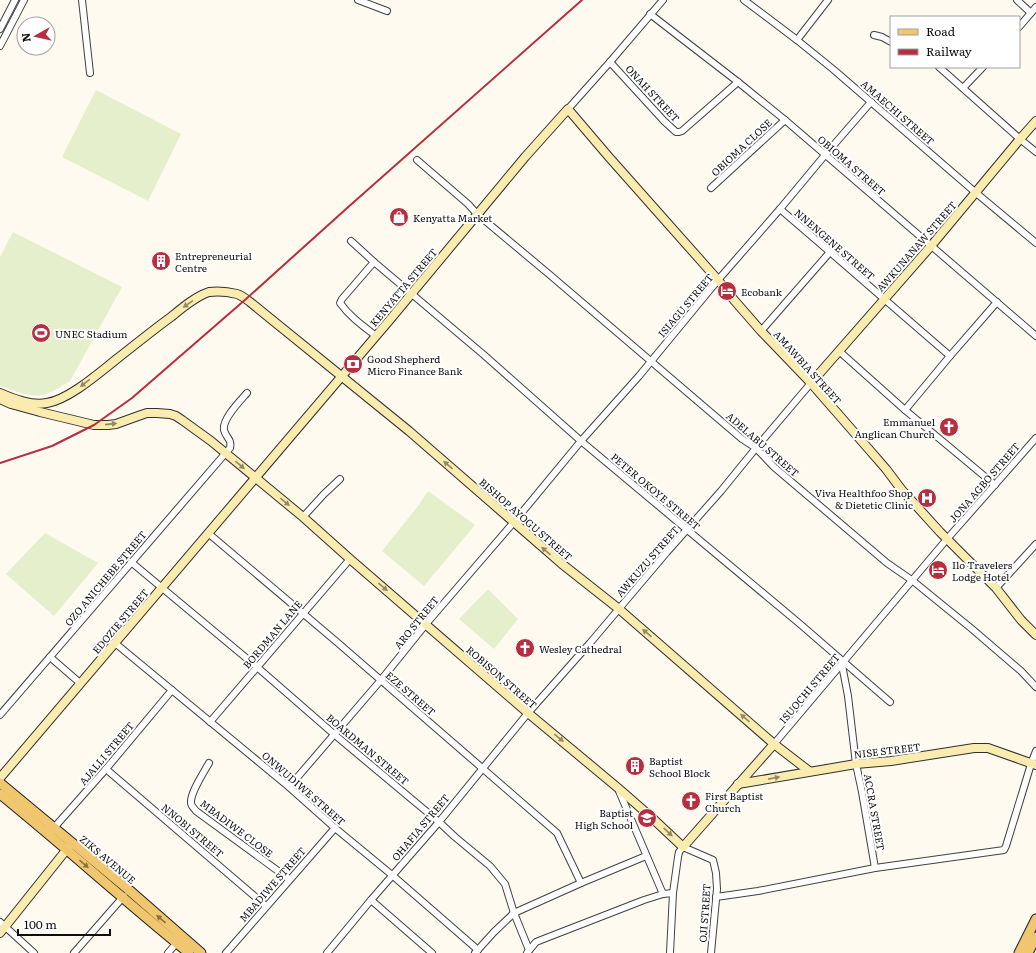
<svg xmlns="http://www.w3.org/2000/svg" width="1036" height="953" viewBox="0 0 1036 953" font-family="Literata,serif">
	<style>
		.pitch { fill: #e5efcc }
		.lines { fill: none; stroke-linecap: round; stroke-linejoin: round }
		.street-casing { stroke: #414141; stroke-width: 8 }
		.secondary-casing { stroke: #303030; stroke-width: 10 }
		.primary-casing { stroke: #1f1f1f; stroke-width: 11 }
		.street { stroke: #fff; stroke-width: 6 }
		.secondary { stroke: #faecaf; stroke-width: 8 }
		.primary { stroke: #f0c66e; stroke-width: 9 }
		.rail { stroke: #b62e3f; stroke-width: 2 }
		.oneway { fill: #908867 }
		.oneway2 { fill: #8a7343 }
		.labels { text-anchor: middle; dominant-baseline: central; stroke-width: 4; stroke-linejoin: round; paint-order: stroke }
		.street-label { font-size: 10px; fill: #0e0e0e; stroke: #fff }
		.poi-label { font-size: 10px; fill: #0e0e0e; stroke: #fff; text-anchor: start }
	</style>
	<rect width="100%" height="100%" fill="#fefaf0"/>
	<g class="pitch">
		<polygon points="96,90 181,134 148,201 62,157"/>
		<path d="M13,232L122,287L70,381C59,388 44,398 31,395C21,394 10,389 0,386V257Z"/>
		<polygon points="428,491 475,525 424,586 382,551 418,506"/>
		<polygon points="45,533 98,563 54,616 6,574"/>
		<polygon points="488,589 518,619 494,649 459,619"/>
	</g>
	<g class="lines">
		<defs>
			<g id="street">
				<polyline points="82,0 90,73"/>
				<polyline points="358,0 387,11"/>
				<polyline points="744,0 797,40 834,70 975,192 1036,243"/>
				<polyline points="1017,0 1031,13"/>
				<polyline points="650,14 738,82 785,120 1036,336"/>
				<polyline points="1019,27 1036,7"/>
				<polyline points="0,29 15,0"/>
				<polyline points="874,35 882,37 891,42"/>
				<polyline points="797,40 828,0"/>
				<polyline points="0,46 24,0"/>
				<polyline points="610,62 664,121 676,132 679,132 682,131 738,82"/>
				<polyline points="939,67 1020,139 1036,152"/>
				<polyline points="963,88 983,67"/>
				<polyline points="568,109 610,62 663,0"/>
				<polyline points="417,160 468,204 477,214 550,275 701,404 742,439 756,448 774,467 887,563 913,581 972,629 1021,671 1036,687"/>
				<polyline points="711,188 785,120"/>
				<polyline points="780,209 830,252 950,356"/>
				<polyline points="351,241 374,262 484,355 581,441 800,624 890,702"/>
				<path d="M374,262L342,299L340,303C350,317 363,326 376,336"/>
				<polyline points="761,331 830,252"/>
				<polyline points="839,351 905,410 995,485"/>
				<polyline points="905,410 950,356 997,302"/>
				<polyline points="303,517 324,494 340,479"/>
				<polyline points="208,533 338,643 557,833 581,883"/>
				<polyline points="131,562 257,667 335,735 439,822 455,837 490,866 505,884 514,913 529,950"/>
				<polyline points="996,588 1036,544"/>
				<polyline points="115,643 289,787 335,828 392,875 478,950"/>
				<polyline points="50,657 80,683"/>
				<polyline points="842,665 848,696 856,764 862,792 875,868"/>
				<path d="M0,715L230,448C232,439 226,438 224,430C222,419 240,401 247,393"/>
				<polyline points="210,722 350,559"/>
				<polyline points="774,744 947,539 1036,438"/>
				<path d="M209,763C204,772 190,793 191,803C191,806 194,808 196,811L289,879"/>
				<polyline points="106,769 266,906"/>
				<polyline points="289,787 381,680 426,624 514,522 581,441 639,376 718,280 780,209 825,155 871,102"/>
				<polyline points="619,791 663,894"/>
				<polyline points="52,830 106,769 172,690"/>
				<polyline points="716,897 758,891 875,868 1004,850 1006,846 1031,764 1036,751"/>
				<polyline points="371,900 432,953"/>
				<polyline points="0,922 34,953"/>
				<polyline points="74,953 124,896"/>
				<polyline points="168,953 179,940"/>
				<polyline points="226,953 335,828"/>
				<polyline points="327,953 371,900 439,822 528,713 590,643 667,552 721,491 756,448 811,383"/>
				<polyline points="475,953 494,932 514,913 581,883 646,856"/>
				<polyline points="527,953 536,942 541,940 644,900 663,894 673,893"/>
				<polyline points="670,953 673,893 678,857 679,852 683,847 713,860 716,873 717,889 711,953"/>
			</g>
			<g id="secondary">
				<polyline points="811,383 931,246 1020,139 1036,121"/>
				<path d="M0,393C14,399 31,406 47,403C70,399 100,372 118,358C136,344 153,330 171,317C182,308 196,296 209,292C217,291 229,292 237,294C241,295 246,299 250,302L409,431L562,564L619,609L774,744L809,771"/>
				<polyline points="0,399 11,404 40,412 94,425 108,425 116,424 141,415 147,413 157,413 170,414 176,416 182,420 211,441 303,517 350,559 528,713 618,788 650,816 683,847 774,744"/>
				<polyline points="0,778 376,336 388,322 525,157 568,109 608,156 718,280 734,300 761,331 811,383 866,446 886,469 901,489 940,532 996,588 1021,620 1036,635"/>
				<polyline points="738,784 856,764 891,761 974,748 988,748 1036,765"/>
				<polyline points="0,933 71,844"/>
			</g>
			<g id="primary">
				<polyline points="0,783 129,890 201,953"/>
				<path d="M0,794C64,846 125,901 189,953"/>
				<polyline points="1019,953 1036,919"/>
				<polyline points="1028,953 1036,937"/>
			</g>
		</defs>
		<use href="#street" class="street-casing"/>
		<use href="#secondary" class="secondary-casing"/>
		<use href="#primary" class="primary-casing"/>
		<use href="#street" class="street"/>
		<use href="#secondary" class="secondary"/>
		<use href="#primary" class="primary"/>
		<polyline class="rail" points="0,463 52,446 94,425 132,398 246,299 346,209 582,0"/>
	</g>
	<defs><path id="oneway-solid" d="M-6-.8H1V-3.2L6.5 0L1 3.2V.8H-6Z"/></defs>
	<g class="oneway">
		<use href="#oneway-solid" transform="translate(188 304) rotate(146)"/>
		<use href="#oneway-solid" transform="translate(85 383) rotate(143)"/>
		<use href="#oneway-solid" transform="translate(111 424) rotate(-6)"/>
		<use href="#oneway-solid" transform="translate(240 465) rotate(40)"/>
		<use href="#oneway-solid" transform="translate(448 465) rotate(-139)"/>
		<use href="#oneway-solid" transform="translate(285 502) rotate(39)"/>
		<use href="#oneway-solid" transform="translate(546 551) rotate(-139)"/>
		<use href="#oneway-solid" transform="translate(383 587) rotate(41)"/>
		<use href="#oneway-solid" transform="translate(647 633) rotate(-139)"/>
		<use href="#oneway-solid" transform="translate(745 718) rotate(-139)"/>
		<use href="#oneway-solid" transform="translate(559 738) rotate(39)"/>
		<use href="#oneway-solid" transform="translate(774 778) rotate(-11)"/>
		<use href="#oneway-solid" transform="translate(668 832) rotate(43)"/>
	</g>
	<g class="oneway2">
		<use href="#oneway-solid" transform="translate(84 864) rotate(41)"/>
		<use href="#oneway-solid" transform="translate(161 919) rotate(-139)"/>
	</g>
	<defs>
		<symbol id="shop-disc" viewBox="-11 -11 22 22"><circle r="9.5" fill="#b62e3f" stroke="#fff"/><path d="M-5-2.5h2.3a2.7 3.5 0 0 1 5.4 0H5L5.5 6h-11ZM-1.5-2.5h3a1.5 2.3 0 0 0-3 0Z" fill="#fff"/></symbol>
		<symbol id="building-disc" viewBox="-11 -11 22 22"><circle r="9.5" fill="#b62e3f" stroke="#fff"/><path d="M-4-6H4V6H1V3H-1V6H-4ZM-2.5-4.3h1.7v1.8h-1.7ZM.8-4.3h1.7v1.8H.8ZM-2.5-1h1.7V.8h-1.7ZM.8-1h1.7V.8H.8Z" fill="#fff"/></symbol>
		<symbol id="hotel-disc" viewBox="-11 -11 22 22"><circle r="9.5" fill="#b62e3f" stroke="#fff"/><path d="M-6-4.5h1.5V1H6V5H4.5V3h-9V5H-6ZM-4 0a1.8 1.8 0 1 1 3.6 0ZM.5 0V-2.5h3Q6-2.5 6 0Z" fill="#fff"/></symbol>
		<symbol id="stadium-disc" viewBox="-11 -11 22 22"><circle r="9.5" fill="#b62e3f" stroke="#fff"/><path d="M0-5a6.5 5 0 1 0 0 10a6.5 5 0 1 0 0-10ZM-3.5-1.8h7v3.6h-7Z" fill="#fff"/></symbol>
		<symbol id="bank-disc" viewBox="-11 -11 22 22"><circle r="9.5" fill="#b62e3f" stroke="#fff"/><path d="M-6-4H6V4H-6ZM0-2.3a2.3 2.3 0 1 0 0 4.6a2.3 2.3 0 1 0 0-4.6Z" fill="#fff"/></symbol>
		<symbol id="church-disc" viewBox="-11 -11 22 22"><circle r="9.5" fill="#b62e3f" stroke="#fff"/><path d="M-1.2-6h2.4v3.5h3.3v2.4h-3.3V6h-2.4V-.1h-3.3v-2.4h3.3Z" fill="#fff"/></symbol>
		<symbol id="hospital-disc" viewBox="-11 -11 22 22"><circle r="9.5" fill="#b62e3f" stroke="#fff"/><path d="M-5-5h3v3.5h4V-5h3V5h-3V1.5h-4V5h-3Z" fill="#fff"/></symbol>
		<symbol id="school-disc" viewBox="-11 -11 22 22"><circle r="9.5" fill="#b62e3f" stroke="#fff"/><path d="M0-5L7-2L0 1L-7-2ZM-4 1L0 2.5L4 1V4Q0 6-4 4Z" fill="#fff"/></symbol>
	</defs>
	<g fill-rule="evenodd">
		<use href="#shop-disc" x="388" y="206" width="22" height="22"/>
		<use href="#building-disc" x="150" y="250" width="22" height="22"/>
		<use href="#hotel-disc" x="716" y="280" width="22" height="22"/>
		<use href="#stadium-disc" x="30" y="322" width="22" height="22"/>
		<use href="#bank-disc" x="342" y="353" width="22" height="22"/>
		<use href="#church-disc" x="938" y="416" width="22" height="22"/>
		<use href="#hospital-disc" x="916" y="487" width="22" height="22"/>
		<use href="#hotel-disc" x="927" y="559" width="22" height="22"/>
		<use href="#church-disc" x="514" y="637" width="22" height="22"/>
		<use href="#building-disc" x="624" y="755" width="22" height="22"/>
		<use href="#church-disc" x="680" y="790" width="22" height="22"/>
		<use href="#school-disc" x="636" y="807" width="22" height="22"/>
	</g>
	<g class="labels">
		<g class="street-label">
			<text transform="translate(653 93) rotate(47)">ONAH STREET</text>
			<text transform="translate(898 112) rotate(41)">AMAECHI STREET</text>
			<text transform="translate(741 147) rotate(-43)">OBIOMA CLOSE</text>
			<text transform="translate(852 165) rotate(41)">OBIOMA STREET</text>
			<text transform="translate(835 244) rotate(41)">NNENGENE STREET</text>
			<text transform="translate(916 246) rotate(-49)">AWKUNANAW STREET</text>
			<text transform="translate(403 287) rotate(-50)">KENYATTA STREET</text>
			<text transform="translate(685 305) rotate(-50)">ISIAGU STREET</text>
			<text transform="translate(808 367) rotate(48)">AMAWBIA STREET</text>
			<text transform="translate(763 444) rotate(41)">ADELABU STREET</text>
			<text transform="translate(984 482) rotate(-49)">JONA AGBO STREET</text>
			<text transform="translate(656 491) rotate(40)">PETER OKOYE STREET</text>
			<text transform="translate(526 519) rotate(41)">BISHOP AYOGU STREET</text>
			<text transform="translate(647 561) rotate(-49)">AWKUZU STREET</text>
			<text transform="translate(105 578) rotate(-50)">OZO ANICHEBE STREET</text>
			<text transform="translate(120 621) rotate(-50)">EDOZIE STREET</text>
			<text transform="translate(416 622) rotate(-51)">ARO STREET</text>
			<text transform="translate(272 634) rotate(-50)">BORDMAN LANE</text>
			<text transform="translate(502 677) rotate(41)">ROBISON STREET</text>
			<text transform="translate(809 688) rotate(-50)">ISUOCHI STREET</text>
			<text transform="translate(411 693) rotate(41)">EZE STREET</text>
			<text transform="translate(368 749) rotate(40)">BOARDMAN STREET</text>
			<text transform="translate(887 750) rotate(-7)">NISE STREET</text>
			<text transform="translate(106 753) rotate(-50)">AJALLI STREET</text>
			<text transform="translate(304 788) rotate(41)">ONWUDIWE STREET</text>
			<text transform="translate(875 812) rotate(80)">ACCRA STREET</text>
			<text transform="translate(420 827) rotate(-50)">OHAFIA STREET</text>
			<text transform="translate(237 828) rotate(37)">MBADIWE CLOSE</text>
			<text transform="translate(193 830) rotate(40)">NNOBI STREET</text>
			<text transform="translate(108 859) rotate(40)">ZIKS AVENUE</text>
			<text transform="translate(272 884) rotate(-49)">MBADIWE STREET</text>
			<text transform="translate(704 913) rotate(-86)">OJI STREET</text>
		</g>
		<g class="poi-label">
			<text x="413" y="217">Kenyatta Market</text>
			<text x="175" y="255">Entrepreneurial<tspan x="175" dy="12">Centre</tspan></text>
			<text x="741" y="291">Ecobank</text>
			<text x="55" y="333">UNEC Stadium</text>
			<text x="367" y="358">Good Shepherd<tspan x="367" dy="12">Micro Finance Bank</tspan></text>
			<text x="935" y="421" text-anchor="end">Emmanuel<tspan x="935" dy="12">Anglican Church</tspan></text>
			<text x="913" y="492" text-anchor="end">Viva Healthfoo Shop<tspan x="913" dy="12">&amp; Dietetic Clinic</tspan></text>
			<text x="952" y="564">Ilo Travelers<tspan x="952" dy="12">Lodge Hotel</tspan></text>
			<text x="539" y="648">Wesley Cathedral</text>
			<text x="649" y="760">Baptist<tspan x="649" dy="12">School Block</tspan></text>
			<text x="705" y="795">First Baptist<tspan x="705" dy="12">Church</tspan></text>
			<text x="633" y="812" text-anchor="end">Baptist<tspan x="633" dy="12">High School</tspan></text>
		</g>
	</g>
	<rect x="890" y="16" width="130" height="52" fill="#ffffff" stroke="#9f9f9f"/>
	<rect x="898" y="29" width="20" height="6" fill="#f0c66e" stroke="#9f9f9f"/>
	<text x="926" y="36" font-size="12" fill="#0e0e0e">Road</text>
	<rect x="898" y="49" width="20" height="6" fill="#b62e3f" stroke="#9f9f9f"/>
	<text x="926" y="56" font-size="12" fill="#0e0e0e">Railway</text>
	<g transform="translate(36 36) rotate(262)"><circle r="19" fill="#ffffff" stroke="#9f9f9f"/>
	<path d="M0-3L7 15L0 10L-7 15Z" fill="#b62e3f"/>
	<text y="-6" font-size="11" font-weight="bold" text-anchor="middle" fill="#0e0e0e">N</text>
	</g>
	<path d="M18 929v6h92v-6" fill="none" stroke="#0e0e0e" stroke-width="2"/>
	<text x="24" y="929" font-size="12" fill="#0e0e0e" stroke="#ffffff" stroke-width="3" paint-order="stroke">100 m</text>
</svg>
